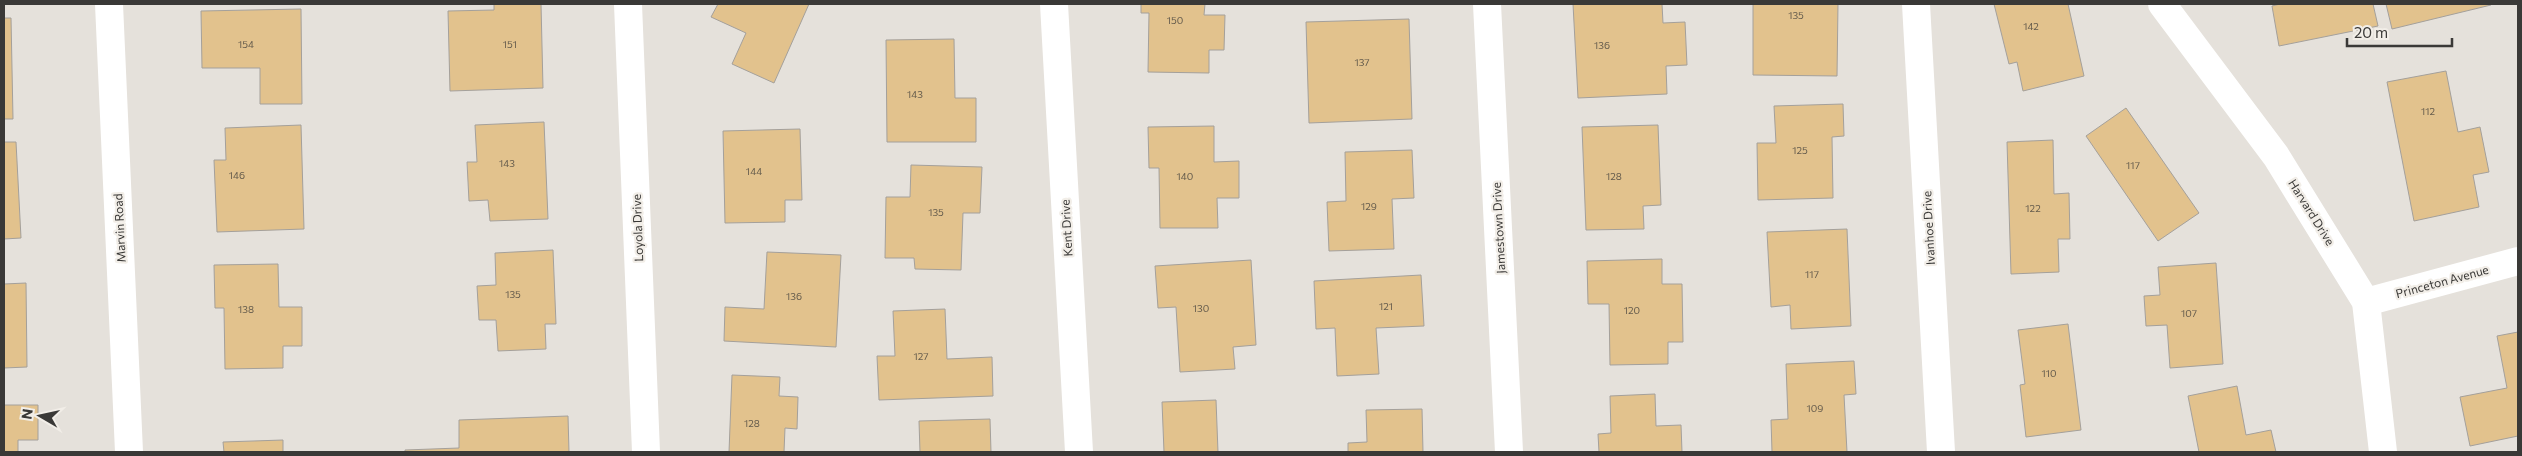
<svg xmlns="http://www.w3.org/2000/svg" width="2522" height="456" viewBox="0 0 2522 456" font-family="Commissioner,sans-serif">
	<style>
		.building { fill: #e2c28d; stroke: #a4a09b }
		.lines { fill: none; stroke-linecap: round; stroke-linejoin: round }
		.minor { stroke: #fff; stroke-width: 28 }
		.labels { text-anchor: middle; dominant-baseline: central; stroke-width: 4.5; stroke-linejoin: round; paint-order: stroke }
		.number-label { font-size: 10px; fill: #645b4c }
		.street-label { font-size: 12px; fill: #3a3937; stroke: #f2eee8 }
	</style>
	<rect width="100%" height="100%" fill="#e5e1db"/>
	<g class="building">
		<polygon points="494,4 541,4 543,88 450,91 448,11 494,10"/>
		<polygon points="718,4 809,4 774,83 732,64 746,33 711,17"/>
		<polygon points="1141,4 1205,4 1204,15 1225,15 1224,50 1209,50 1209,73 1148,72 1149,13 1141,13"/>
		<polygon points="1573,4 1662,4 1663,23 1685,22 1687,65 1666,66 1667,94 1578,98"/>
		<polygon points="1753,4 1838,4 1837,76 1753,75"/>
		<polygon points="1994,4 2068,4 2084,76 2023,91 2017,62 2009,64"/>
		<polygon points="2280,4 2373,4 2378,26 2279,46 2272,6"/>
		<polygon points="2386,4 2491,4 2491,5 2392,29"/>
		<polygon points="301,9 302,104 260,104 260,68 202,68 201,11"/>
		<polygon points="4,18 11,18 13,119 4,119"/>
		<polygon points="1409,19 1412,119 1309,123 1306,22"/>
		<polygon points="954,39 955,98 976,98 976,142 887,142 886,40"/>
		<polygon points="2446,71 2458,132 2480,127 2489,172 2473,175 2479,207 2414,221 2387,82"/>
		<polygon points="1843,104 1844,136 1832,137 1833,198 1758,200 1757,143 1776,143 1774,106"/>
		<polygon points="2126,108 2199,213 2158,241 2086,136"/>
		<polygon points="544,122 548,219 490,221 488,200 469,201 467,162 477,162 475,125"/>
		<polygon points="301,125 304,229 217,232 214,160 226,160 225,128"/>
		<polygon points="1658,125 1661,205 1643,206 1644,229 1586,230 1582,127"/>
		<polygon points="1214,126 1214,162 1239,161 1239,198 1217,198 1218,228 1160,228 1159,168 1149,168 1148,127"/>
		<polygon points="800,129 802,200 785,200 785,222 725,223 723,131"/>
		<polygon points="2053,140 2054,194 2069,193 2070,239 2058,239 2059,272 2011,274 2007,142"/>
		<polygon points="4,142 16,142 21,238 4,239"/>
		<polygon points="1412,150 1414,198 1392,199 1394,249 1329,251 1327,202 1346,201 1345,152"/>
		<polygon points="911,165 982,167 980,213 963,213 961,270 915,269 914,258 885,258 886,197 910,197"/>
		<polygon points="1847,229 1851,326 1791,329 1790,305 1771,307 1767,232"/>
		<polygon points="553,250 556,324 545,324 546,349 498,351 496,320 479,320 477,286 496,285 495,253"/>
		<polygon points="767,252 841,255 836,347 724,341 725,307 764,309"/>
		<polygon points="1662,259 1662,284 1682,284 1683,342 1668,342 1668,364 1610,365 1609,304 1588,304 1587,261"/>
		<polygon points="1251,260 1256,345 1233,347 1235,369 1180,372 1176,307 1158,308 1155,266"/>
		<polygon points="2216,263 2223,364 2170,368 2167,325 2146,326 2144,296 2160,295 2158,267"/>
		<polygon points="278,264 279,307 302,307 302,346 283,346 283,368 225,369 224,308 215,308 214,265"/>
		<polygon points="1421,275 1424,326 1376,328 1379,374 1337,376 1335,328 1316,329 1314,281"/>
		<polygon points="26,283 27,367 4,368 4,284"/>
		<polygon points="945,309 947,359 992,357 993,396 879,400 877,356 895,356 893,311"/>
		<polygon points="2068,324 2081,430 2026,437 2020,385 2025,384 2018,330"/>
		<polygon points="2518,332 2518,436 2470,446 2460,397 2507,388 2497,336"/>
		<polygon points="1854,361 1856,394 1844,395 1847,452 1772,452 1771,420 1788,419 1786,364"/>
		<polygon points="732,375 780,377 779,396 798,397 797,429 785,428 784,452 729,452"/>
		<polygon points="2237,386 2246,435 2271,430 2276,452 2199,452 2188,396"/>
		<polygon points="1655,394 1656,426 1681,425 1682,452 1599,452 1598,434 1611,433 1610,396"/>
		<polygon points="1216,400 1218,452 1164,452 1162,402"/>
		<polygon points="4,405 38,405 38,440 18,440 18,452 4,452"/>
		<polygon points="1422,409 1423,452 1348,452 1348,443 1367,442 1366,410"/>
		<polygon points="568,416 569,452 405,452 405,450 459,448 459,420"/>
		<polygon points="990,419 991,452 920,452 919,421"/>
		<polygon points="283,440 283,452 224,452 223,442"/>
	</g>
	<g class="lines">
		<g class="minor">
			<polyline points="109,4 129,452"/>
			<polyline points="628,4 646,452"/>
			<polyline points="1054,4 1079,452"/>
			<polyline points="1487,4 1509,452"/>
			<polyline points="1916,4 1941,452"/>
			<polyline points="2162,4 2276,156 2366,302 2383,452"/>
			<polyline points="2366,302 2518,261"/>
		</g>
	</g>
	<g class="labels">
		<g class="number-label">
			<text x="1796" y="15">135</text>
			<text x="1175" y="20">150</text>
			<text x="2031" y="26">142</text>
			<text x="246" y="44">154</text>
			<text x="510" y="44">151</text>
			<text x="1602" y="45">136</text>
			<text x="1362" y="62">137</text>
			<text x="915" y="94">143</text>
			<text x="2428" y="111">112</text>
			<text x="1800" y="150">125</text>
			<text x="507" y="163">143</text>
			<text x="2133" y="165">117</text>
			<text x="754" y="171">144</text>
			<text x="237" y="175">146</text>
			<text x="1185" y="176">140</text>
			<text x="1614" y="176">128</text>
			<text x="1369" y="206">129</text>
			<text x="2033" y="208">122</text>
			<text x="936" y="212">135</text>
			<text x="1812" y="274">117</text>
			<text x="513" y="294">135</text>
			<text x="794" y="296">136</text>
			<text x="1386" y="306">121</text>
			<text x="1201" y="308">130</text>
			<text x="246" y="309">138</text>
			<text x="1632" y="310">120</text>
			<text x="2189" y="313">107</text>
			<text x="921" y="356">127</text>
			<text x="2049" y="373">110</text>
			<text x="1815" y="408">109</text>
			<text x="752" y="423">128</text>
		</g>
		<g class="street-label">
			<text transform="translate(2312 212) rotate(58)">Harvard Drive</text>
			<text transform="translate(119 228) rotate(-93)">Marvin Road</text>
			<text transform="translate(637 228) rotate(-92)">Loyola Drive</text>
			<text transform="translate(1066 228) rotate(-93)">Kent Drive</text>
			<text transform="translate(1498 228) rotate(-93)">Jamestown Drive</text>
			<text transform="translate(1928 228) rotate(-93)">Ivanhoe Drive</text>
			<text transform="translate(2442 281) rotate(-15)">Princeton Avenue</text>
		</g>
	</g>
	<rect width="2522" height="456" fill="none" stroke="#3a3937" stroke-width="10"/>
	<g transform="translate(40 416) rotate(279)" stroke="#f2eee8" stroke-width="4" paint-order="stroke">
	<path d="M0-4L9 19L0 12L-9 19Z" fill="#3a3937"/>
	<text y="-8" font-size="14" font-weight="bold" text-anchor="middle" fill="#3a3937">N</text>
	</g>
	<path d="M2347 38v8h105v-8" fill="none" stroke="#3a3937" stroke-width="2.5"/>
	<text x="2354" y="38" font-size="15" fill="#3a3937" stroke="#f2eee8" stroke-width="4" paint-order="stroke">20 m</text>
</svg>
